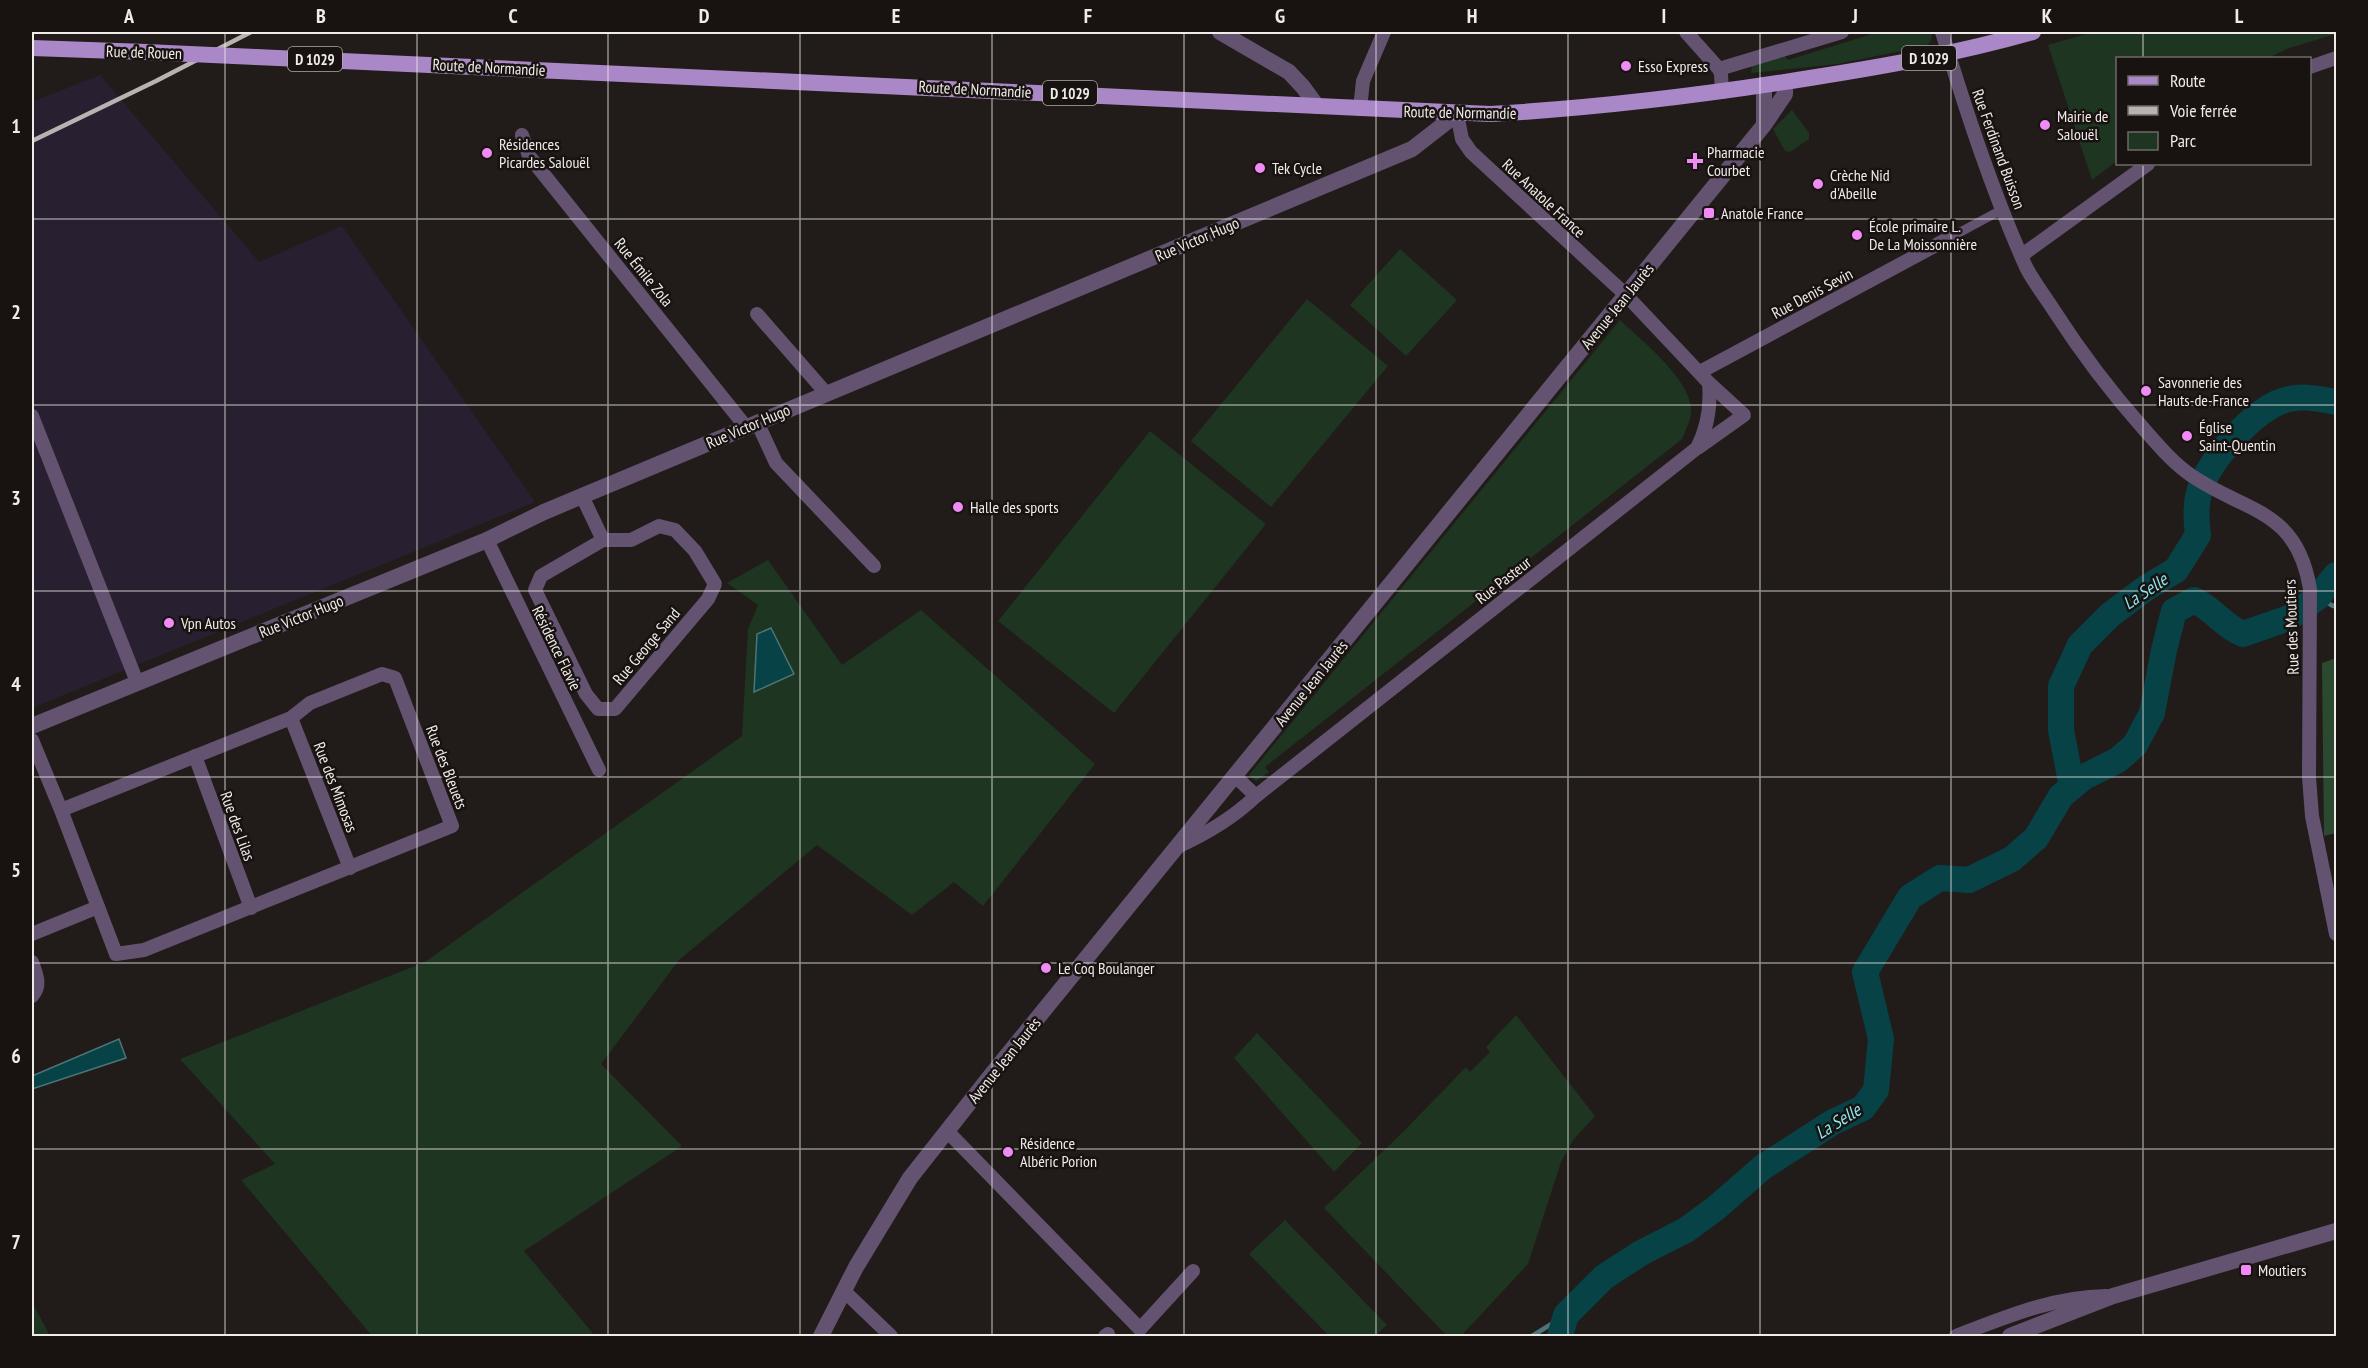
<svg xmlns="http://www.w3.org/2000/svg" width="2368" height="1368" viewBox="0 0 2368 1368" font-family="'PT Sans Narrow',sans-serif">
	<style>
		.industrial { fill: #282030 }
		.green { fill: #1d3521 }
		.forest { fill: #2b492f }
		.water { fill: #074246; stroke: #4d7577; stroke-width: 1.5 }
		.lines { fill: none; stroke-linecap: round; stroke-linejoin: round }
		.stream { stroke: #4d7577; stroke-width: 4.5 }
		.river { stroke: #074246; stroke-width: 26 }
		.pedestrian { stroke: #635371; stroke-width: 9 }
		.minor { stroke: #635371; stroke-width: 14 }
		.tertiary { stroke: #635371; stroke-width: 16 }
		.primary { stroke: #aa88c7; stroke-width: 16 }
		.rail { stroke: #b8b3b1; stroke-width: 4.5 }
		.primary-bridge { stroke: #aa88c7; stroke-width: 16 }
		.grid { fill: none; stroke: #efebe9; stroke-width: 1.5; stroke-opacity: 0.55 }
		.poi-dot { fill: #f08bf5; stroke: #181210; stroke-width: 2 }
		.labels { text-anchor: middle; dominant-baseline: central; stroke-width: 5; stroke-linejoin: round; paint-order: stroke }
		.shield { fill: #181210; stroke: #aeaaa8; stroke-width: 1.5 }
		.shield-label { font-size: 15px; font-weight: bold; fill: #efebe9 }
		.street-label { font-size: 16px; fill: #efebe9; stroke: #181210 }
		.poi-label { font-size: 16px; fill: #efebe9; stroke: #181210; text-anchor: start }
		.water-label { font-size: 18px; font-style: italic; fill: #8de5ed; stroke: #181210 }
		.neatline { fill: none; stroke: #efebe9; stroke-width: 2 }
		.grid-label { font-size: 20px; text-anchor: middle; font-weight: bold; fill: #efebe9 }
	</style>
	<rect width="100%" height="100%" fill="#211c19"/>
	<polygon class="industrial" points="100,75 259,262 342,226 535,502 32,708 32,102"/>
	<g class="green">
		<path d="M1873,32H1931C1933,38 1931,42 1926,46L1837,64L1751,73L1752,65L1785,56L1788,60L1872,34Z"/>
		<polygon points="2093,32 2336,32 2336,34 2289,48 2268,58 2118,58 2117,161 2092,180 2048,45"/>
		<polygon points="1792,110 1809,133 1809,139 1790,152 1785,151 1773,129"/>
		<polygon points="1400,249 1457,300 1406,356 1350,305"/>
		<polygon points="1307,299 1388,366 1271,507 1191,441"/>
		<path d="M1620,320C1641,340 1689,378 1691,408C1692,419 1686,429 1682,439L1265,767L1269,772L1256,781L1249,775Z"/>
		<polygon points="1150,431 1266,524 1114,713 998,621"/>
		<polygon points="768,560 842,665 921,610 1095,764 983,906 954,882 912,915 817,845 679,960 601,1064 682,1146 524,1251 595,1336 372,1336 241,1180 275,1164 180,1059 425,962 742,736 748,629 758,605 727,583"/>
		<polygon points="1516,1015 1595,1116 1574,1139 1561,1162 1528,1264 1461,1336 1447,1336 1324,1208 1403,1132 1466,1067 1470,1072 1490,1052 1486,1047"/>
		<polygon points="1257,1033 1362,1143 1334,1172 1234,1058"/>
		<polygon points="1285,1220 1387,1325 1375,1336 1329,1336 1249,1254"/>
		<polygon points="32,1302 50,1336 32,1336"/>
	</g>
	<polygon class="forest" points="2336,658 2336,833 2324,836 2322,663"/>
	<g class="water">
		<polygon points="771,628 794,674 754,692 757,634"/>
		<polygon points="119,1039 126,1058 32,1089 32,1076"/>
	</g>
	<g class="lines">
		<g class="stream">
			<polyline points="2318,597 2333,606 2336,605"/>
			<polyline points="1532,1336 1566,1315"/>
		</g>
		<g class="river">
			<path d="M2072,787L2061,730V686L2080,645L2110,615L2146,588L2176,570L2198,535C2196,520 2195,504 2200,489C2211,459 2248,417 2277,403C2296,394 2317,398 2336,402"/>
			<path d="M1560,1336L1566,1315L1604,1277L1641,1253L1686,1230L1716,1208L1763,1167L1833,1122L1863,1108L1876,1090L1881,1039L1865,972L1910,897L1940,878L1969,880L2012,859L2036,838L2061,796L2084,777L2118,760L2135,745L2152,713L2164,650L2174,611L2194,600C2215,610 2223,626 2243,634L2289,618L2318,597L2336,575"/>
		</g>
		<polyline class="pedestrian" points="1953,236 2003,209"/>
		<g class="minor">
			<polyline points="1686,32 1719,69 1721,74 1722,92"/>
			<path d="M1942,32C1966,111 1992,191 2026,267C2033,281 2044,295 2053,309C2080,351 2110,391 2143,428C2158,445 2173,463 2192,476C2247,513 2297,509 2310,589L2309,777L2312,816L2336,934"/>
			<polyline points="2310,67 2336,58"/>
			<polyline points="1719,69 1842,32"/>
			<polyline points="1360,109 1363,81 1384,32"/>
			<polyline points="522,135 529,156 746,427"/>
			<polyline points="2022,255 2148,164"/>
			<polyline points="757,314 826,393"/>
			<polyline points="1700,372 1953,236"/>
			<polyline points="32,416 137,682"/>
			<polyline points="757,422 776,463 874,566"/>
			<polyline points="1699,447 1744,415 1709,383"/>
			<polyline points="582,496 603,540"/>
			<polygon points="659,526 675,530 695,551 715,584 708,599 615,709 598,709 586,694 535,590 541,576 603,540 631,540"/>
			<polyline points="487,540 599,770"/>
			<polyline points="291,718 350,868"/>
			<polyline points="32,740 61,810 116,954 144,950 452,826 395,678 382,674 310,703 291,718 61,810"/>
			<polyline points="195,756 251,908"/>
			<polyline points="1235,776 1256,796"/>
			<path d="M1177,847C1206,834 1233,818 1256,796L1697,448C1708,427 1711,406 1709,383L1626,295L1471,152L1462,139L1457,114"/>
			<polyline points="32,934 98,907"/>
			<path d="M32,962C36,974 42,985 32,996"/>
			<polyline points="947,1131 1140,1329 1193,1271"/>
			<polyline points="844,1291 891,1336"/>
			<polyline points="1105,1336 1108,1334"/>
			<path d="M1956,1336C2006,1317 2052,1297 2106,1296"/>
		</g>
		<g class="tertiary">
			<polyline points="1220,32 1289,72 1303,87 1317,106"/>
			<polyline points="1764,123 1764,85"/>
			<polyline points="32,726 487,540 544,512 1412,149 1457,114"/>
			<polyline points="821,1336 856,1267 910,1178 992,1074 1764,125 1785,94 1785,82"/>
			<polyline points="2010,1336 2113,1296 2336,1231"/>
		</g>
		<g class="primary">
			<polyline points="32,48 146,52"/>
			<path d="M256,57L1490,114C1597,108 1704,95 1810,78C1886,66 1959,53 2033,32"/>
		</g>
		<polyline class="rail" points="32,141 156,81 251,32"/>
		<polyline class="primary-bridge" points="146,52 256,57"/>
	</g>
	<path class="grid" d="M225,32V1336M417,32V1336M608,32V1336M800,32V1336M992,32V1336M1184,32V1336M1376,32V1336M1568,32V1336M1760,32V1336M1951,32V1336M2143,32V58M2143,164V1336M32,219H2336M32,405H2336M32,591H2336M32,777H2336M32,963H2336M32,1149H2336"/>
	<g class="poi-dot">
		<circle cx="1626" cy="66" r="6"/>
		<circle cx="2045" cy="125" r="6"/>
		<circle cx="487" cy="153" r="6"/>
		<path d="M1692 152h6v6h6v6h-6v6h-6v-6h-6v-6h6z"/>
		<circle cx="1260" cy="168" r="6"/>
		<circle cx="1818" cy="184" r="6"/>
		<rect x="1703" y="207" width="12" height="12" rx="3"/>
		<circle cx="1857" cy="235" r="6"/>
		<circle cx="2146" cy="391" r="6"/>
		<circle cx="2187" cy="436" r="6"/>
		<circle cx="958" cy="507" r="6"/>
		<circle cx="169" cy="623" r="6"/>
		<circle cx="1046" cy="968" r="6"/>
		<circle cx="1008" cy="1152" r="6"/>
		<rect x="2240" y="1264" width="12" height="12" rx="3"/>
	</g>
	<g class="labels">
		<g class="shield">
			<rect x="1902" y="46" width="54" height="24" rx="4.5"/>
			<rect x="288" y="47" width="54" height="24" rx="4.5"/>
			<rect x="1043" y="81" width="54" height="24" rx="4.5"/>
		</g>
		<g class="shield-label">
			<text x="1929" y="58">D 1029</text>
			<text x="315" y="59">D 1029</text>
			<text x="1070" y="93">D 1029</text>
		</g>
		<g class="street-label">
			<text transform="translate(144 52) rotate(2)">Rue de Rouen</text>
			<text transform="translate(489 67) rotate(3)">Route de Normandie</text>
			<text transform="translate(975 89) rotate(3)">Route de Normandie</text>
			<text transform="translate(1460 112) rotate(1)">Route de Normandie</text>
			<text transform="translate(1999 149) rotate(70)">Rue Ferdinand Buisson</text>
			<text transform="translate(1544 198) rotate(43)">Rue Anatole France</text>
			<text transform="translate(1197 239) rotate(-23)">Rue Victor Hugo</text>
			<text transform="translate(644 272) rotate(51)">Rue Émile Zola</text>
			<text transform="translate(1812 293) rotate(-28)">Rue Denis Sevin</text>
			<text transform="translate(1617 306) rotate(-51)">Avenue Jean Jaurès</text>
			<text transform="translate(748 426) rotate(-23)">Rue Victor Hugo</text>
			<text transform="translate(1503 580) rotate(-38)">Rue Pasteur</text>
			<text transform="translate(301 616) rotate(-22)">Rue Victor Hugo</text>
			<text transform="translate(2291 627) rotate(-92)">Rue des Moutiers</text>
			<text transform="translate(646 646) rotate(-50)">Rue George Sand</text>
			<text transform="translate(557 648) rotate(64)">Résidence Flavie</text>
			<text transform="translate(1311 683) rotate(-51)">Avenue Jean Jaurès</text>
			<text transform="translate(447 767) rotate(69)">Rue des Bleuets</text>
			<text transform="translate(336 787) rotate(69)">Rue des Mimosas</text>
			<text transform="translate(238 826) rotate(70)">Rue des Lilas</text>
			<text transform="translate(1004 1060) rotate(-51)">Avenue Jean Jaurès</text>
		</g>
		<g class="poi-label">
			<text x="1638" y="66">Esso Express</text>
			<text x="2057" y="116">Mairie de<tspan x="2057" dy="18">Salouël</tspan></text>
			<text x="499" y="144">Résidences<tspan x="499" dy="18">Picardes Salouël</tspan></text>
			<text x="1707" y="152">Pharmacie<tspan x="1707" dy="18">Courbet</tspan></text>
			<text x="1272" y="168">Tek Cycle</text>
			<text x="1830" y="175">Crèche Nid<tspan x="1830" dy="18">d'Abeille</tspan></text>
			<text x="1721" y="213">Anatole France</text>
			<text x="1869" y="226">École primaire L.<tspan x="1869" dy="18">De La Moissonnière</tspan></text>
			<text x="2158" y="382">Savonnerie des<tspan x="2158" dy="18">Hauts-de-France</tspan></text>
			<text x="2199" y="427">Église<tspan x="2199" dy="18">Saint-Quentin</tspan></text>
			<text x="970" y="507">Halle des sports</text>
			<text x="181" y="623">Vpn Autos</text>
			<text x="1058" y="968">Le Coq Boulanger</text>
			<text x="1020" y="1143">Résidence<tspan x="1020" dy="18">Albéric Porion</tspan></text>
			<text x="2258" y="1270">Moutiers</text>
		</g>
		<g class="water-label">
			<text transform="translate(2145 591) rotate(-34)">La Selle</text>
			<text transform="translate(1838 1121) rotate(-32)">La Selle</text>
		</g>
	</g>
	<rect width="2368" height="1368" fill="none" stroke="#181210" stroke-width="66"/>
	<rect x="2116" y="57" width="195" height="108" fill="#181210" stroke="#6e6967" stroke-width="1.5"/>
	<rect x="2128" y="76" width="30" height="9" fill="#aa88c7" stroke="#6e6967" stroke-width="1.5"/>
	<text x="2170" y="87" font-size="18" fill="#efebe9">Route</text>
	<rect x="2128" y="106" width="30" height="9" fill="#b8b3b1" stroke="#6e6967" stroke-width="1.5"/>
	<text x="2170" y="117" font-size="18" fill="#efebe9">Voie ferrée</text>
	<rect x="2128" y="132" width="30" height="18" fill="#1d3521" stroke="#6e6967" stroke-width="1.5"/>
	<text x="2170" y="147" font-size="18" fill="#efebe9">Parc</text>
	<rect x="33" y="33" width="2302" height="1302" class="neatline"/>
	<g class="grid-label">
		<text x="129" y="23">A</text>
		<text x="321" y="23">B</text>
		<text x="513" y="23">C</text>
		<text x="704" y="23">D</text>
		<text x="896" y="23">E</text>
		<text x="1088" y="23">F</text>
		<text x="1280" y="23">G</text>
		<text x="1472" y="23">H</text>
		<text x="1664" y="23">I</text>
		<text x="1855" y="23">J</text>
		<text x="2047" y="23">K</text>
		<text x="2239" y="23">L</text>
		<text x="16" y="133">1</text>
		<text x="16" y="319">2</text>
		<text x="16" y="505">3</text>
		<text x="16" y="691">4</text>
		<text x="16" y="877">5</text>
		<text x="16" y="1063">6</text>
		<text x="16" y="1249">7</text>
	</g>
</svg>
